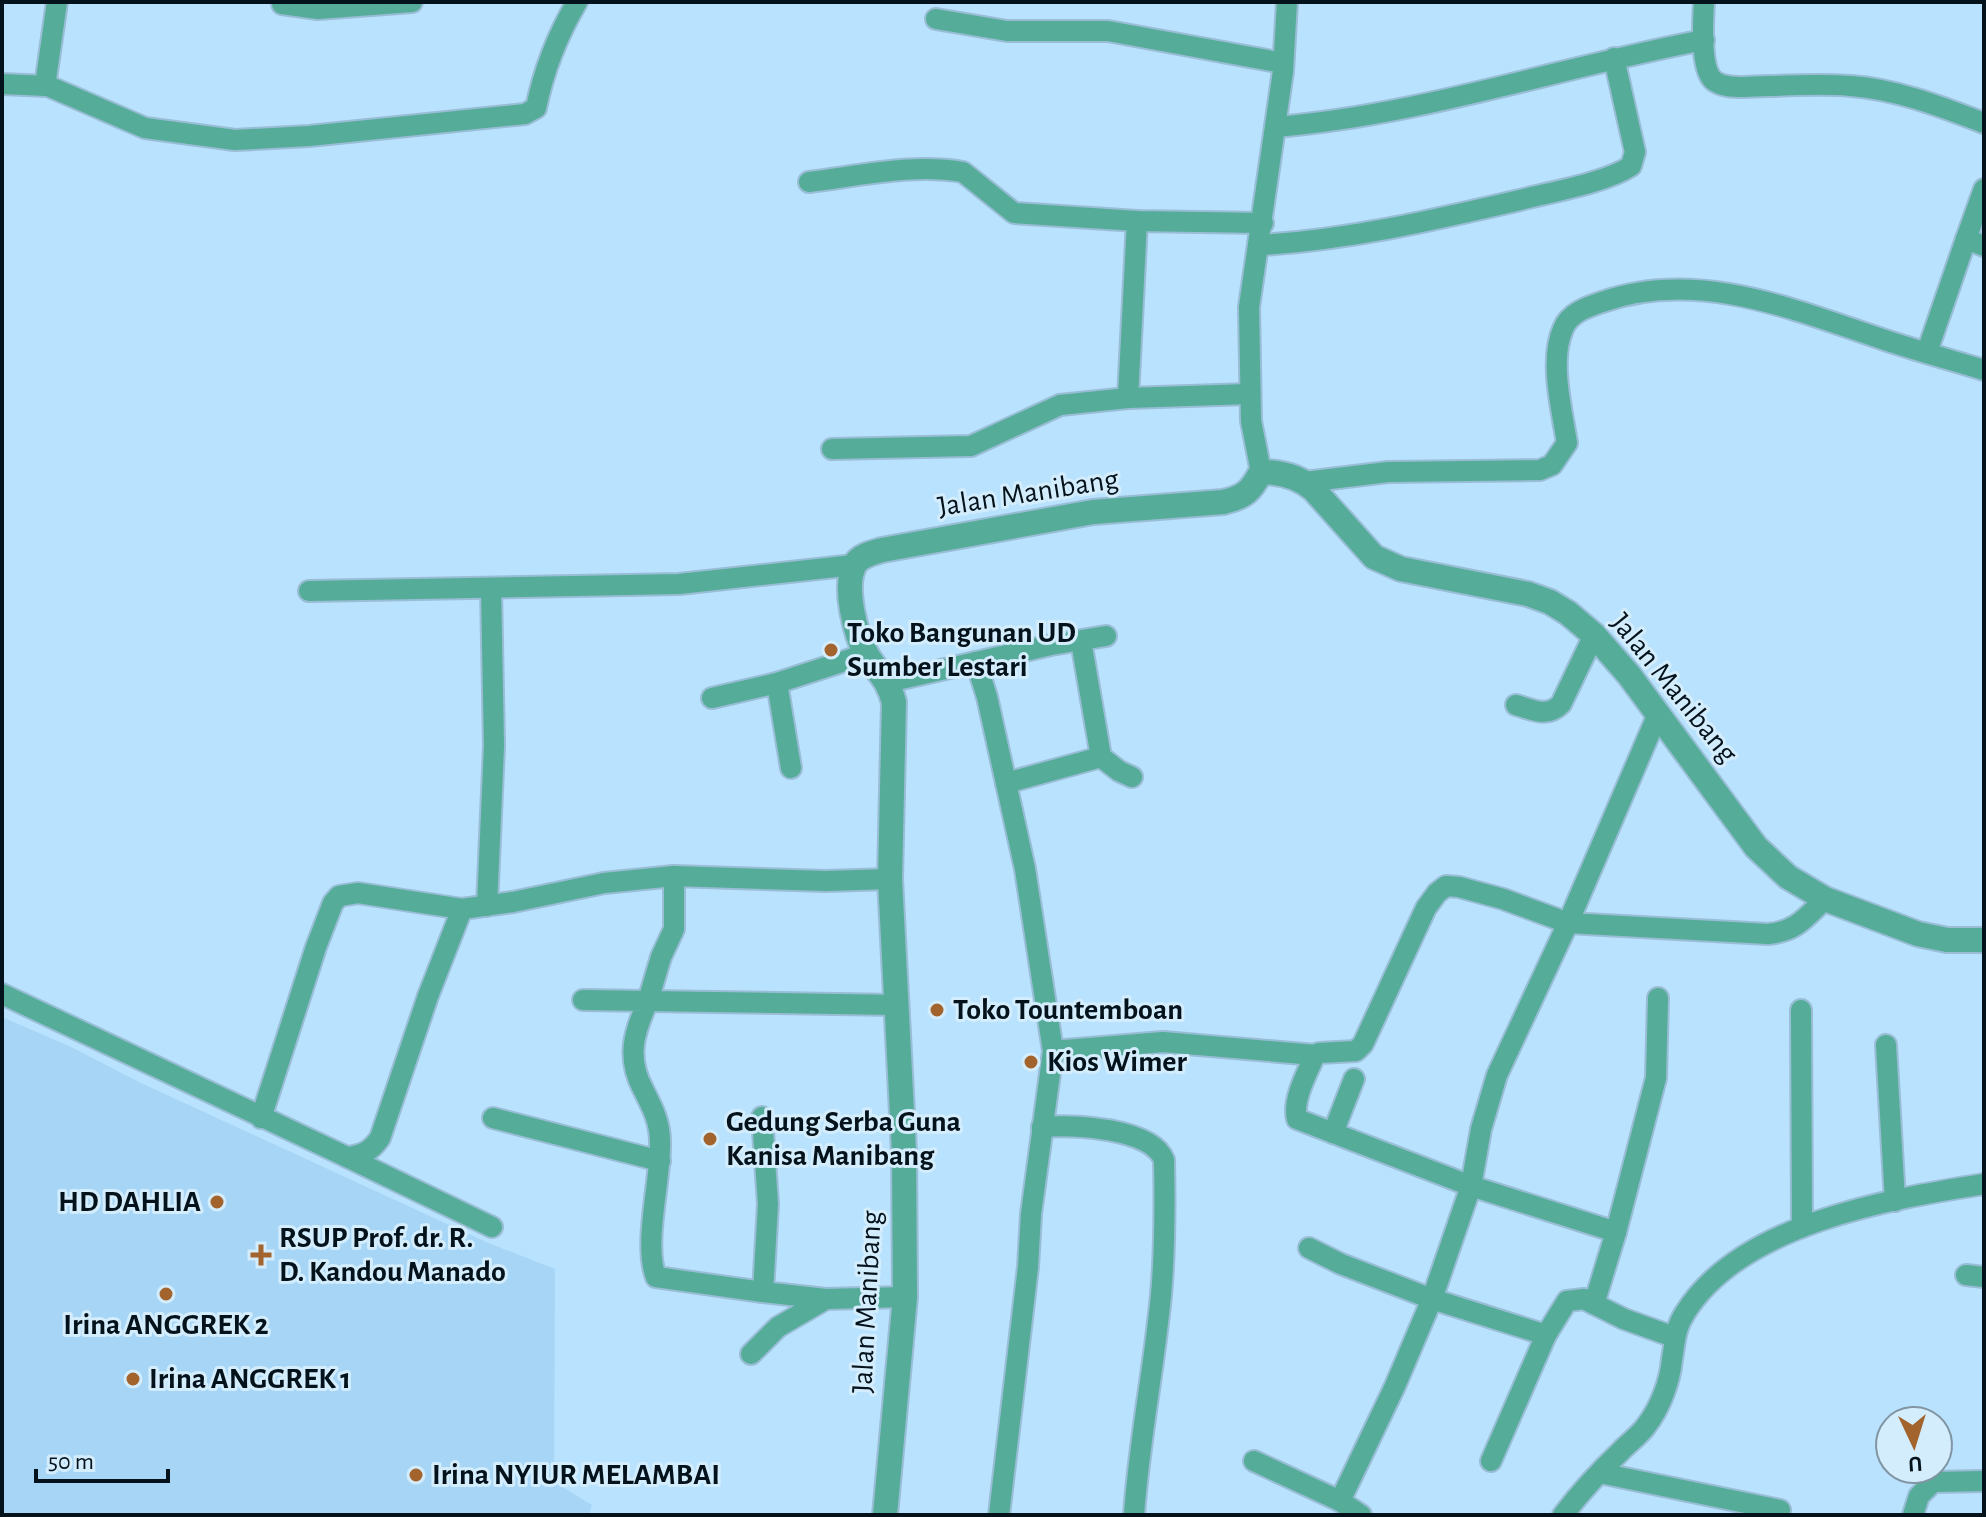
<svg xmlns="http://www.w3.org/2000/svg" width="1986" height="1517" viewBox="0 0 1986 1517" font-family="'Alegreya Sans',sans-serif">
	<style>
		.built { fill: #a6d5f6 }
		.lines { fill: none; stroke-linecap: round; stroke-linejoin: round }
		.minor-casing { stroke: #98bdd5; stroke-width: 24 }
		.tertiary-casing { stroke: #98bdd5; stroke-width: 28 }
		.minor { stroke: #54ac99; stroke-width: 20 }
		.tertiary { stroke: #54ac99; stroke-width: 24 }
		.poi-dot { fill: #a3632c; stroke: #d4edfd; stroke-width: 3 }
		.labels { text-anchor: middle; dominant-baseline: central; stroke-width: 6; stroke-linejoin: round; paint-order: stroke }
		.street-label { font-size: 30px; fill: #04121b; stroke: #d4edfd }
		.poi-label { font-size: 30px; font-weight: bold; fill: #04121b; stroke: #d4edfd; text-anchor: start }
	</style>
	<rect width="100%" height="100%" fill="#b9e2fe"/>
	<polygon class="built" points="2,1017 71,1047 141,1083 486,1242 555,1269 554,1482 592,1505 589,1515 2,1515"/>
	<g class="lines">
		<defs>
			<g id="minor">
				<path d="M1704,2C1703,19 1700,67 1713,80C1721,87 1734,87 1744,87C1779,86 1816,83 1851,86C1896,89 1942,107 1984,123"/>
				<polyline points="282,4 318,9 412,2"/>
				<polyline points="936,19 1007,31 1108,31 1283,63"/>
				<path d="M2,84L48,86L145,128L235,140L309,136L525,114L536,108C544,69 557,36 577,2"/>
				<polyline points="45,86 57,2"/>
				<path d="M1275,127C1422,115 1560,67 1704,40"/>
				<path d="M809,182C859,176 913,163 963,172L1014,213L1137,221L1263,223"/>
				<polyline points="1984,189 1966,239 1984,246"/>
				<path d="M1260,245C1349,240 1433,220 1520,200C1551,192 1605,183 1631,166L1635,152L1614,58"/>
				<polyline points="1927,352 1966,239"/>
				<polyline points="1128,398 1137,221"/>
				<polyline points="832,449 971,446 1060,405 1128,398 1249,394"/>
				<polyline points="1261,472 1251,421 1249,307 1283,71 1287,2"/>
				<path d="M1305,482L1388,472L1540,470L1552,465L1567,443C1562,411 1549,360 1563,329C1569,313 1587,307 1602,302C1698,268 1794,310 1885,340C1918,351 1951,360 1984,370"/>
				<polyline points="309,591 679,584 854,565"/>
				<polyline points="1081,641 1101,757"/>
				<polyline points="976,662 987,697 1025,869 1053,1051 1031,1214 1028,1267 999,1515"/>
				<polyline points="888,682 1051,645 1106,636"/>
				<polyline points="777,683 791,768"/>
				<polyline points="712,698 777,683 866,654"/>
				<path d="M1516,705C1534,710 1547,718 1561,704L1594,635"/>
				<polyline points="1006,783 1101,757 1119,771 1132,777"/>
				<polyline points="890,879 826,881 674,876 674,929 661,957 648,1001 896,1005"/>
				<polyline points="487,906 494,746 491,589"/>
				<path d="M2,994L347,1157C363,1155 371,1151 380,1138L428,996L462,909L513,902L604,883L674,876"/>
				<path d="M583,1000L648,1001C634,1032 626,1057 643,1089C652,1107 660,1121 660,1142C661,1180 643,1244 656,1277L763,1292"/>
				<polyline points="1801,1010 1802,1227"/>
				<polyline points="1886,1045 1895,1201"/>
				<polyline points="1053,1051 1163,1042 1315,1055"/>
				<polyline points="762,1117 768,1204 763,1292 826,1299 905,1297"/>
				<polyline points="261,1118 316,947 333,903 339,896 358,893 462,909"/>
				<polyline points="493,1118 660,1161"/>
				<path d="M1042,1127C1073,1124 1152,1128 1164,1160C1165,1206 1165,1250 1161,1295C1154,1369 1139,1441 1134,1515"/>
				<polyline points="1333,1133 1354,1079"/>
				<polyline points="347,1157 492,1227"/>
				<polyline points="1616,1232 1656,1078 1658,998"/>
				<polyline points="1309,1248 1341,1264 1432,1299 1471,1186 1481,1129 1497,1075 1568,923 1658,714"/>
				<polyline points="1966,1275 1984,1277"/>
				<path d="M1594,1304L1616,1232L1471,1186L1297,1119C1292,1100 1307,1073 1315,1055L1319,1053L1356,1051L1363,1044L1426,908L1437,893L1446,886L1459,887L1503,899L1568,923L1768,934C1797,931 1805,918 1825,899"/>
				<polyline points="751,1354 778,1327 826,1299"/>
				<polyline points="1254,1461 1340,1501"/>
				<polyline points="1491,1461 1546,1335"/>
				<polyline points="1600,1473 1780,1510"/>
				<polyline points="1361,1515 1340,1501 1395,1386 1432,1299 1546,1335 1567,1301 1584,1299 1624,1319 1674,1337"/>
				<path d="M1563,1515C1580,1493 1600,1471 1620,1452C1628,1443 1639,1436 1646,1426C1660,1408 1670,1382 1672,1359C1675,1342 1675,1328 1685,1313C1740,1224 1889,1199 1984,1184"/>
				<polyline points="1913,1515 1919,1496 1933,1482 1984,1481"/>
			</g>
			<path id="tertiary" d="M885,1515L905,1297L904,1152L890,879L894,702C887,677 879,675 867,655C855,635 843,585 855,564C861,555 872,553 882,550L1093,512L1223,502C1245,497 1251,491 1261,472C1281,472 1300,477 1314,490L1374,557L1401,569L1528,594L1550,602L1568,613L1594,635L1629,675L1756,847L1788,877L1825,899L1918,934L1947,940H1984"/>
		</defs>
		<use href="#minor" class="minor-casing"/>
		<use href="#tertiary" class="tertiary-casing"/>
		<use href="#minor" class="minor"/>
		<use href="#tertiary" class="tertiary"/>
	</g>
	<g class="poi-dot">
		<circle cx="831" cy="650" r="8"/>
		<circle cx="937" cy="1010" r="8"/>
		<circle cx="1031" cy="1062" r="8"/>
		<circle cx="710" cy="1139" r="8"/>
		<circle cx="217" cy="1202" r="8"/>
		<path d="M257 1243h8v8h8v8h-8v8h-8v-8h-8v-8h8z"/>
		<circle cx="166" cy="1294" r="8"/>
		<circle cx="133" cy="1379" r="8"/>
		<circle cx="416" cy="1475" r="8"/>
	</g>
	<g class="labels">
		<g class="street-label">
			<text transform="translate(1028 493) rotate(-9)">Jalan Manibang</text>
			<text transform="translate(1674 688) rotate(51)">Jalan Manibang</text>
			<text transform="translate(867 1302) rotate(-87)">Jalan Manibang</text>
		</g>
		<g class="poi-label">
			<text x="847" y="633">Toko Bangunan UD<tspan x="847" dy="34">Sumber Lestari</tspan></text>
			<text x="953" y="1010">Toko Tountemboan</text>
			<text x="1047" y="1062">Kios Wimer</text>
			<text x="726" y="1122">Gedung Serba Guna<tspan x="726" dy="34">Kanisa Manibang</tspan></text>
			<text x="201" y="1202" text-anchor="end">HD DAHLIA</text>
			<text x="279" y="1238">RSUP Prof. dr. R.<tspan x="279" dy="34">D. Kandou Manado</tspan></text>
			<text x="166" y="1325" text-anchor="middle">Irina ANGGREK 2</text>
			<text x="149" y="1379">Irina ANGGREK 1</text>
			<text x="432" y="1475">Irina NYIUR MELAMBAI</text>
		</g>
	</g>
	<rect width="1986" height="1517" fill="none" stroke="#04121b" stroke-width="8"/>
	<g transform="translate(1914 1445) rotate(176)"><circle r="38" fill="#d4edfd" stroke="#8195a3" stroke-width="2"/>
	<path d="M0-6L14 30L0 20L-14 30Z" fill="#a3632c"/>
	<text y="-12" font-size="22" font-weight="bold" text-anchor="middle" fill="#04121b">U</text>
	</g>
	<path d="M36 1469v12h132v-12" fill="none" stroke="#04121b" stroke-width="4"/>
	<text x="48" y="1469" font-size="24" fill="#04121b" stroke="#d4edfd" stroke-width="6" paint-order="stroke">50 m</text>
</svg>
